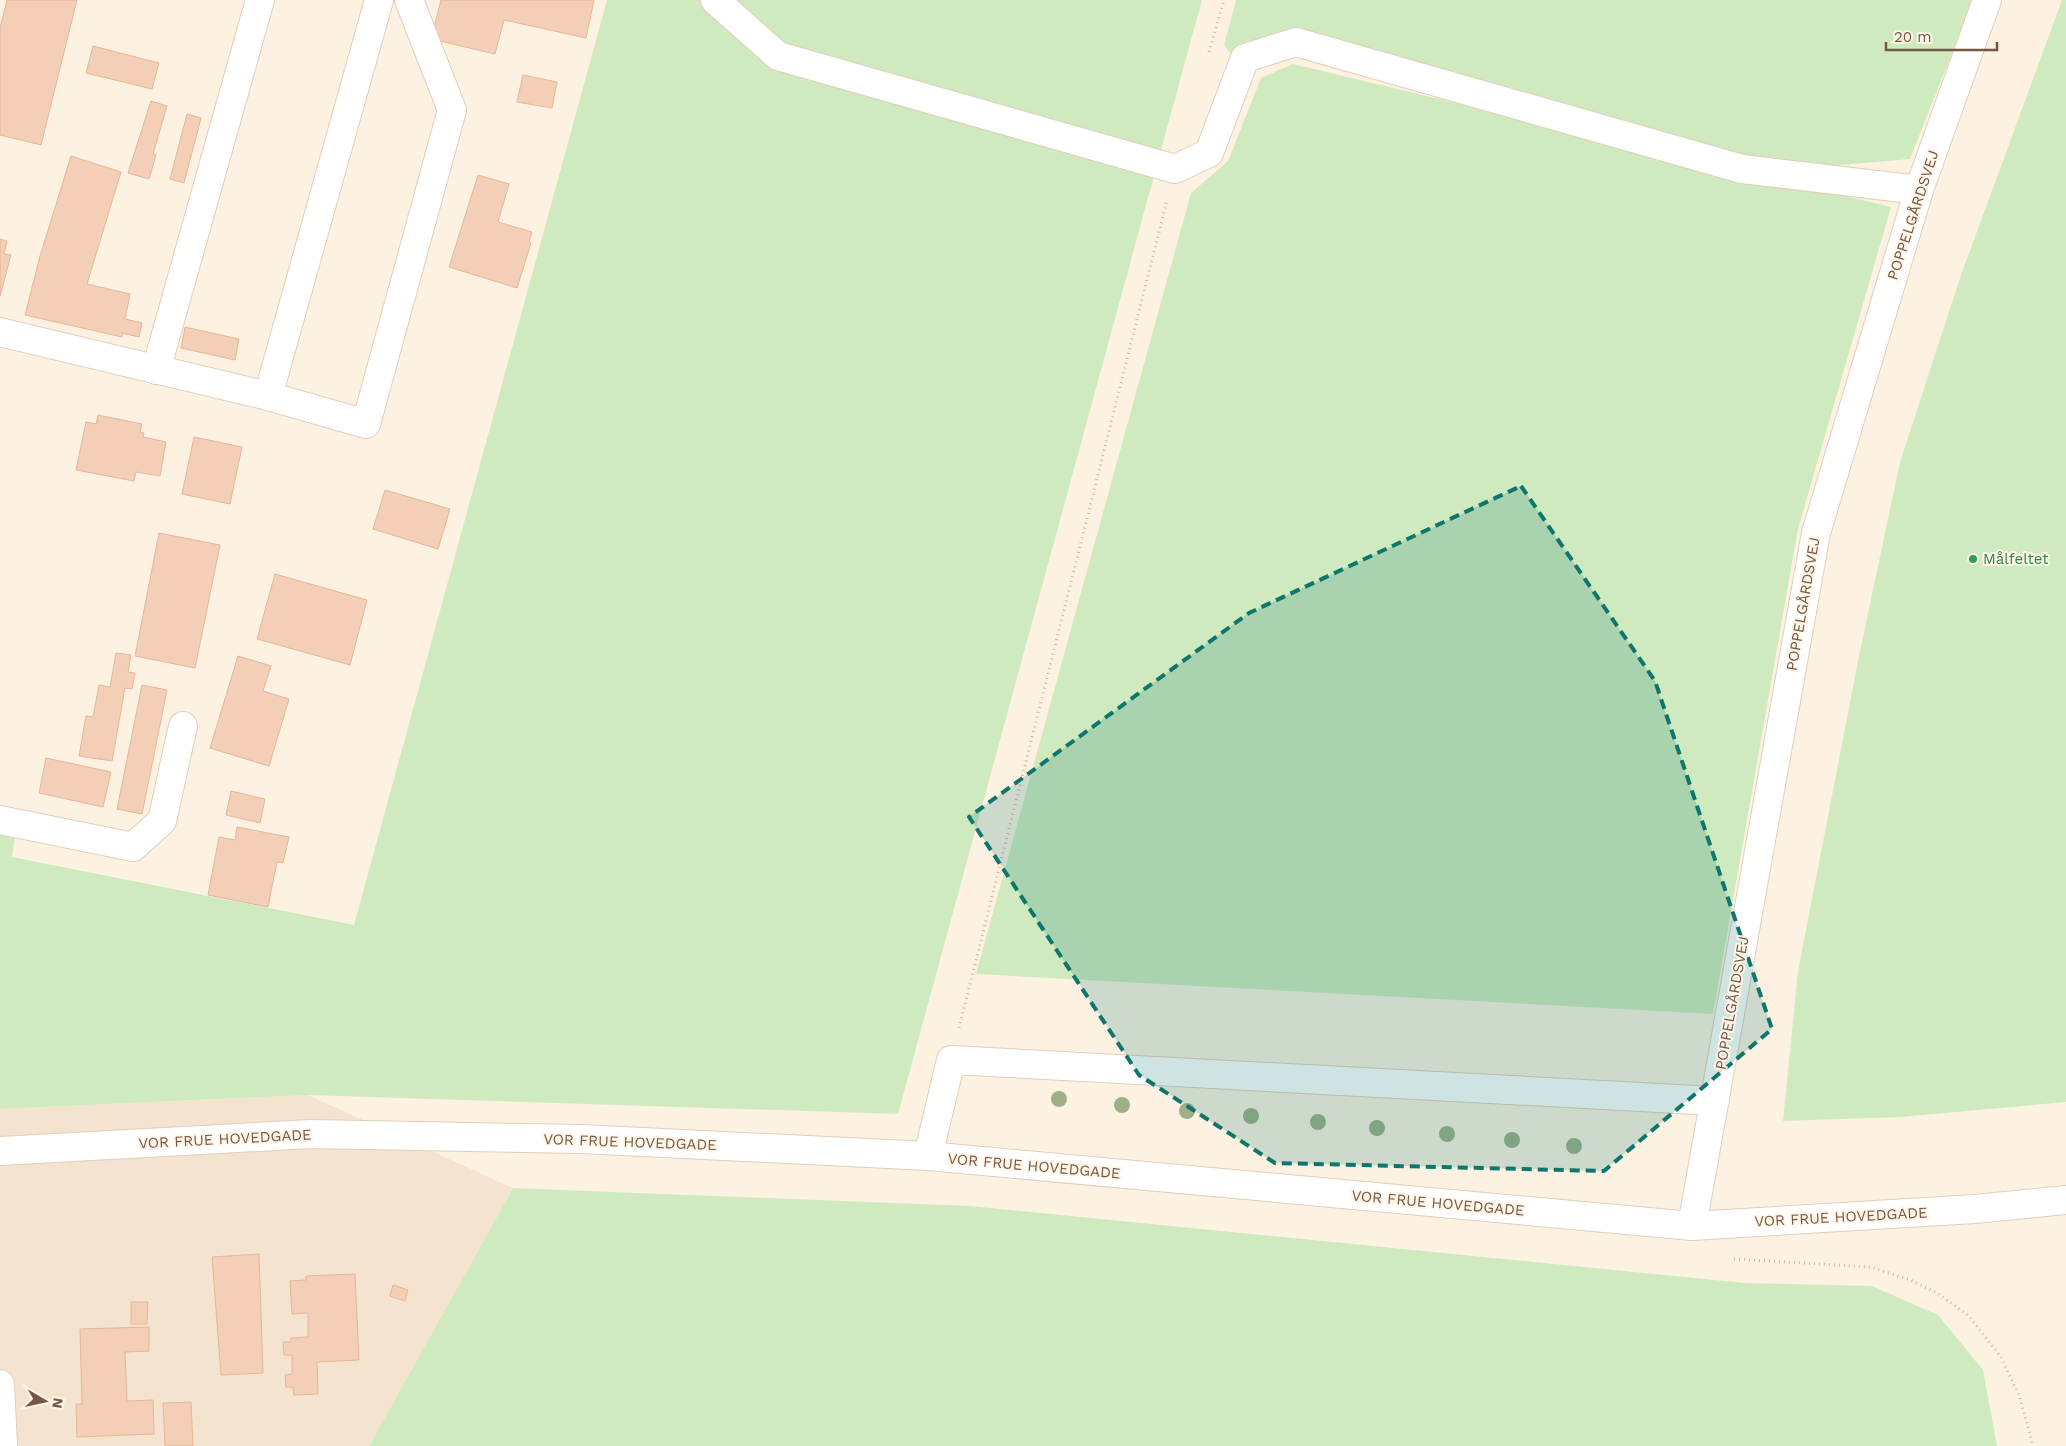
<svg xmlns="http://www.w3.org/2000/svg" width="2066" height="1446" viewBox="0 0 2066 1446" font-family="'Work Sans',sans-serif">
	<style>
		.residential { fill: #f4e3cf }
		.green { fill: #d0eabf }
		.building { fill: #f3cfb7; stroke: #e6b698 }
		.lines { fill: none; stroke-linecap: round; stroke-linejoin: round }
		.minor-casing { stroke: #e1cebc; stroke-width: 30 }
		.path { stroke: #d7b39b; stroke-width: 3; stroke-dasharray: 1 4; stroke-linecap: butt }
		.minor { stroke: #fff; stroke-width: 28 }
		.tree { fill: #9eb088 }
		.marked { fill: #0f766e; fill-opacity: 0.2; stroke: #0f766e; stroke-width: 4; stroke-dasharray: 10 6; stroke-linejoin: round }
		.leisure-dot { fill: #2e9e5b; stroke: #fff6e7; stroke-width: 2 }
		.labels { text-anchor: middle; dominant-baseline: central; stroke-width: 4; stroke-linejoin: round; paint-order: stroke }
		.street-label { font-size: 15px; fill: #745747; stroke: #fff6e7 }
		.leisure-label { font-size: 15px; fill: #27864d; stroke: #fff6e7; text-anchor: start }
	</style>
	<rect width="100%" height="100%" fill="#fdf2e1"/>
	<polygon class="residential" points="308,1095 513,1188 369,1446 0,1446 0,1109"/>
	<g class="green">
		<polygon points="607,0 1202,0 898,1114 308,1095 0,1109 0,826 16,829 12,857 354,925"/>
		<polygon points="1236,0 1973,0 1910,159 1817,167 1743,158 1300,32 1238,54 1230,53 1224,45"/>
		<polygon points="2062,0 2066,0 2066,1102 1900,1117 1783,1121 1798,971 1859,656 1900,462 1961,275"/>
		<polygon points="1293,64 1891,207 1798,529 1713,1014 976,974 1191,193 1228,161 1261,78"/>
		<polygon points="513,1188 970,1206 1745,1283 1872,1286 1938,1315 1983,1370 1997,1446 369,1446"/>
	</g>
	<g class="building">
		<polygon points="7,0 77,0 41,145 0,135 0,28"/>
		<polygon points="441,0 594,0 586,38 504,20 495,54 431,39"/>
		<polygon points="93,46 159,63 152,89 86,73"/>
		<polygon points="523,75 557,82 552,108 517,102"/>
		<polygon points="151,101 167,106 153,154 156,155 149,179 128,173"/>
		<polygon points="187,114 201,118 184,183 170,179"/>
		<polygon points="71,156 121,172 87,284 130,294 125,319 142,323 139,337 122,333 122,337 25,315 40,256"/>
		<polygon points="478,175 509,184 498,222 532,232 529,242 531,243 517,288 449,267"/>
		<polygon points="0,239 7,241 4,254 11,255 0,296"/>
		<polygon points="185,327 239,339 235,360 181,348"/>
		<polygon points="98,415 142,424 140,432 144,433 143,437 166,442 160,476 136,472 134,481 76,470 86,422 96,424"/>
		<polygon points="194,437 242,447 230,504 182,494"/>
		<polygon points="385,490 450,509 438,549 373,529"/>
		<polygon points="159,533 220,545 195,668 135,656"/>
		<polygon points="275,574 367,600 350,665 257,639"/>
		<polygon points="116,653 131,655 128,672 135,673 132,689 125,688 112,761 79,756 86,716 93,717 99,685 110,687"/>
		<polygon points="238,656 271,666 263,691 289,699 269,766 210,748"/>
		<polygon points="142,685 167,690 142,814 117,809"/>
		<polygon points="46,758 111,772 103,807 39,793"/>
		<polygon points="231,791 265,799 260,823 226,815"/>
		<polygon points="237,827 289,837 283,863 277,862 268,907 208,895 219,837 235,840"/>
		<polygon points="259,1254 263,1373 221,1375 212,1257"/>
		<polygon points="355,1274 359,1360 317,1362 318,1394 294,1395 293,1387 286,1387 285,1375 292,1374 292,1355 284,1355 283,1342 291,1342 291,1338 308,1337 308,1313 292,1314 290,1281 306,1280 306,1276"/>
		<polygon points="393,1285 408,1290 405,1301 390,1296"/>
		<polygon points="131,1302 148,1302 147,1324 131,1324"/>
		<polygon points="149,1327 149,1351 125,1352 127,1401 153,1400 154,1434 77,1437 76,1404 82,1404 80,1329"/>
		<polygon points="191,1402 193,1446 165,1446 163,1403"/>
	</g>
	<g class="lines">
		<defs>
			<g id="minor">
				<polyline points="715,0 778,56 1175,169 1209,153 1245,58 1296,42 1742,169 1919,190"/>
				<polyline points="0,332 268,396 366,424 452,110 409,0"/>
				<polyline points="156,370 260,0"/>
				<polyline points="268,396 379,0"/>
				<polyline points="0,820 133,847 162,821 183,726"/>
				<polyline points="0,1151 311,1134 582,1139 928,1156 1692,1226 1975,1209 2066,1200"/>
				<polyline points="928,1156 951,1060 1715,1101"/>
				<polyline points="1692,1226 1816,533 1919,190 1987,0"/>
				<polyline points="0,1384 3,1446"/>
			</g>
		</defs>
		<use href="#minor" class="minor-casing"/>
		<g class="path">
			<polyline points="1209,52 1224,0"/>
			<polyline points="959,1028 1167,200"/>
			<polyline points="1734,1259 1870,1267 1908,1279 1937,1293 1969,1316 2001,1357 2020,1398 2033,1446"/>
		</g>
		<use href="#minor" class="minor"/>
	</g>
	<g class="tree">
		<circle cx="1059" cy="1099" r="8"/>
		<circle cx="1122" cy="1105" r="8"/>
		<circle cx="1187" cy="1111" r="8"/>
		<circle cx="1251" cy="1116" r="8"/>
		<circle cx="1318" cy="1122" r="8"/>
		<circle cx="1377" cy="1128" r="8"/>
		<circle cx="1447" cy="1134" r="8"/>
		<circle cx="1512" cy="1140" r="8"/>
		<circle cx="1574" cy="1146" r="8"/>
	</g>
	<path class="marked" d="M1521,486L1655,681L1772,1029L1604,1171L1275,1163L1139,1075L969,817L1249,613Z"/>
	<circle class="leisure-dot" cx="1973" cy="559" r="5"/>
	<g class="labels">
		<g class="street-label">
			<text transform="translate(1913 215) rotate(-72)">POPPELGÅRDSVEJ</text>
			<text transform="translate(1803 604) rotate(-80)">POPPELGÅRDSVEJ</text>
			<text transform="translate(1732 1003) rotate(-80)">POPPELGÅRDSVEJ</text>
			<text transform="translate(225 1139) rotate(-3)">VOR FRUE HOVEDGADE</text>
			<text transform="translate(630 1142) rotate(2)">VOR FRUE HOVEDGADE</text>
			<text transform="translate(1034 1166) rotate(5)">VOR FRUE HOVEDGADE</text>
			<text transform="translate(1438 1203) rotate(5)">VOR FRUE HOVEDGADE</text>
			<text transform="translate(1841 1217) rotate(-3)">VOR FRUE HOVEDGADE</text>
		</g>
		<g class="leisure-label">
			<text x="1983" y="559">Målfeltet</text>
		</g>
	</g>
	<g transform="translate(45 1401) rotate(99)" stroke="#fff6e7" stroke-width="4" paint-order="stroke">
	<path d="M0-4L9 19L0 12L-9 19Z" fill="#745747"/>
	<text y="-8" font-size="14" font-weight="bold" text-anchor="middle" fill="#745747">N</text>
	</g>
	<path d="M1886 42v8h111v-8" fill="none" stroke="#745747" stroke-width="2.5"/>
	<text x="1894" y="42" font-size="15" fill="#745747" stroke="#fff6e7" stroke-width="4" paint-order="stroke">20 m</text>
</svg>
